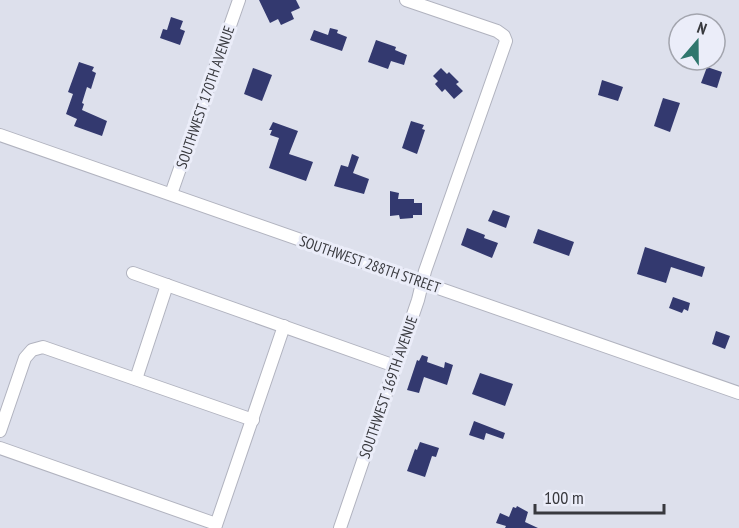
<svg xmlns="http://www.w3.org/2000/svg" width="739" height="528" viewBox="0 0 739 528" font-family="'PT Sans Narrow',sans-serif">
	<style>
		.building { fill: #33396f }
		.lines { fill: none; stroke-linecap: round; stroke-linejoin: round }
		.minor-casing { stroke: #b1b3bf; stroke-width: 14 }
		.minor { stroke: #fff; stroke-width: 12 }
		.labels { text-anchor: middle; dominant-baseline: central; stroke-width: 6; stroke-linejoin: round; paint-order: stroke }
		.street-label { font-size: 15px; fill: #38393e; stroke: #ebedf9 }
	</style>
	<rect width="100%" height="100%" fill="#dde0ec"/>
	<g class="building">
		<polygon points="259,0 296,0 300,8 291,12 294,19 281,25 278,19 270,23"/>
		<polygon points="171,17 183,21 180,29 185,31 180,45 160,38 163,29 167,30"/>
		<polygon points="330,28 338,30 337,33 347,37 342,51 310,40 314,30 328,35"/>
		<polygon points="376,40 396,47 395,50 407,55 404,65 391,61 388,69 368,62"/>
		<polygon points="79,62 94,67 92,71 96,73 91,89 87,87 82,103 84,104 82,110 107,121 102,136 74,126 77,119 66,114 73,94 68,92"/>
		<polygon points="707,67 722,72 717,88 701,83"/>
		<polygon points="253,68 272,75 262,101 244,94"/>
		<polygon points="441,68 447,74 449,72 459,82 456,84 463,91 454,99 445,89 442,92 435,84 438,81 433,76"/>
		<polygon points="602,80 623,87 618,101 598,95"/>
		<polygon points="663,98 680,103 670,132 654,126"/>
		<polygon points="411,121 424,125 422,129 425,130 417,154 402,148"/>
		<polygon points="273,122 298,131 289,154 313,162 306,181 269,168 279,138 270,135 272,130 269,130"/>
		<polygon points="352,154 359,157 353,173 369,179 364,194 334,186 341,165 348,167"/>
		<polygon points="390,191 399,193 398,199 414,199 414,203 422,203 422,215 413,215 413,218 400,219 399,215 390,216"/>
		<polygon points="493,210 510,216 506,228 488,221"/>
		<polygon points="467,228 485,235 484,238 498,243 492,258 461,245"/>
		<polygon points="538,229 574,242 569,256 533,243"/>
		<polygon points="645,247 705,267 702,277 671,267 666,283 637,274"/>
		<polygon points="673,297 690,303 688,311 684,309 682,313 669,308"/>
		<polygon points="716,331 730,336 725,349 712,344"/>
		<polygon points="422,355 428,357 427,362 444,368 445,362 453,365 447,385 424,377 419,393 407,390 417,360 419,361"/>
		<polygon points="480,373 513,384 505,406 472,394"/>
		<polygon points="474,421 505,433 503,439 486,433 484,440 469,435"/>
		<polygon points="420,442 439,448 436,457 432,456 425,477 407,471 415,449 417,450"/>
		<polygon points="517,506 528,512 525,522 538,528 505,528 506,526 496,523 500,513 509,517 513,507 516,508"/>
	</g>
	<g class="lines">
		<defs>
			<g id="minor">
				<polyline points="0,135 739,393"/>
				<polyline points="171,194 239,0"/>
				<polyline points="133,273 395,366"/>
				<polyline points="136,379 167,285"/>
				<polyline points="0,431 25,358 32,350 43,347 253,420"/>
				<polyline points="0,448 216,524"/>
				<polyline points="215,528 284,326"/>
				<polyline points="340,528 418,300 425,271 506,41 504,36 497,31 406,0"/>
			</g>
		</defs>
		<use href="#minor" class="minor-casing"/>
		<use href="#minor" class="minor"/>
	</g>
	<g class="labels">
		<g class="street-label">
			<text transform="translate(205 97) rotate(-71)">SOUTHWEST 170TH AVENUE</text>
			<text transform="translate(370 264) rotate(19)">SOUTHWEST 288TH STREET</text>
			<text transform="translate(388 387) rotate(-71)">SOUTHWEST 169TH AVENUE</text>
		</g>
	</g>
	<g transform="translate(697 42) rotate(20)"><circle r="28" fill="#ebedf9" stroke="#a3a5ae" stroke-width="1.5"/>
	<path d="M0-4.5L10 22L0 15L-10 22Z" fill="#2f766d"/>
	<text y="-9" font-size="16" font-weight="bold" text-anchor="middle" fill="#38393e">N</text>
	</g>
	<path d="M535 504v9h129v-9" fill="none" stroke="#38393e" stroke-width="3"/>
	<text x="544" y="504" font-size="18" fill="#38393e" stroke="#ebedf9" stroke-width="4.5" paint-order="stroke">100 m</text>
</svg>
